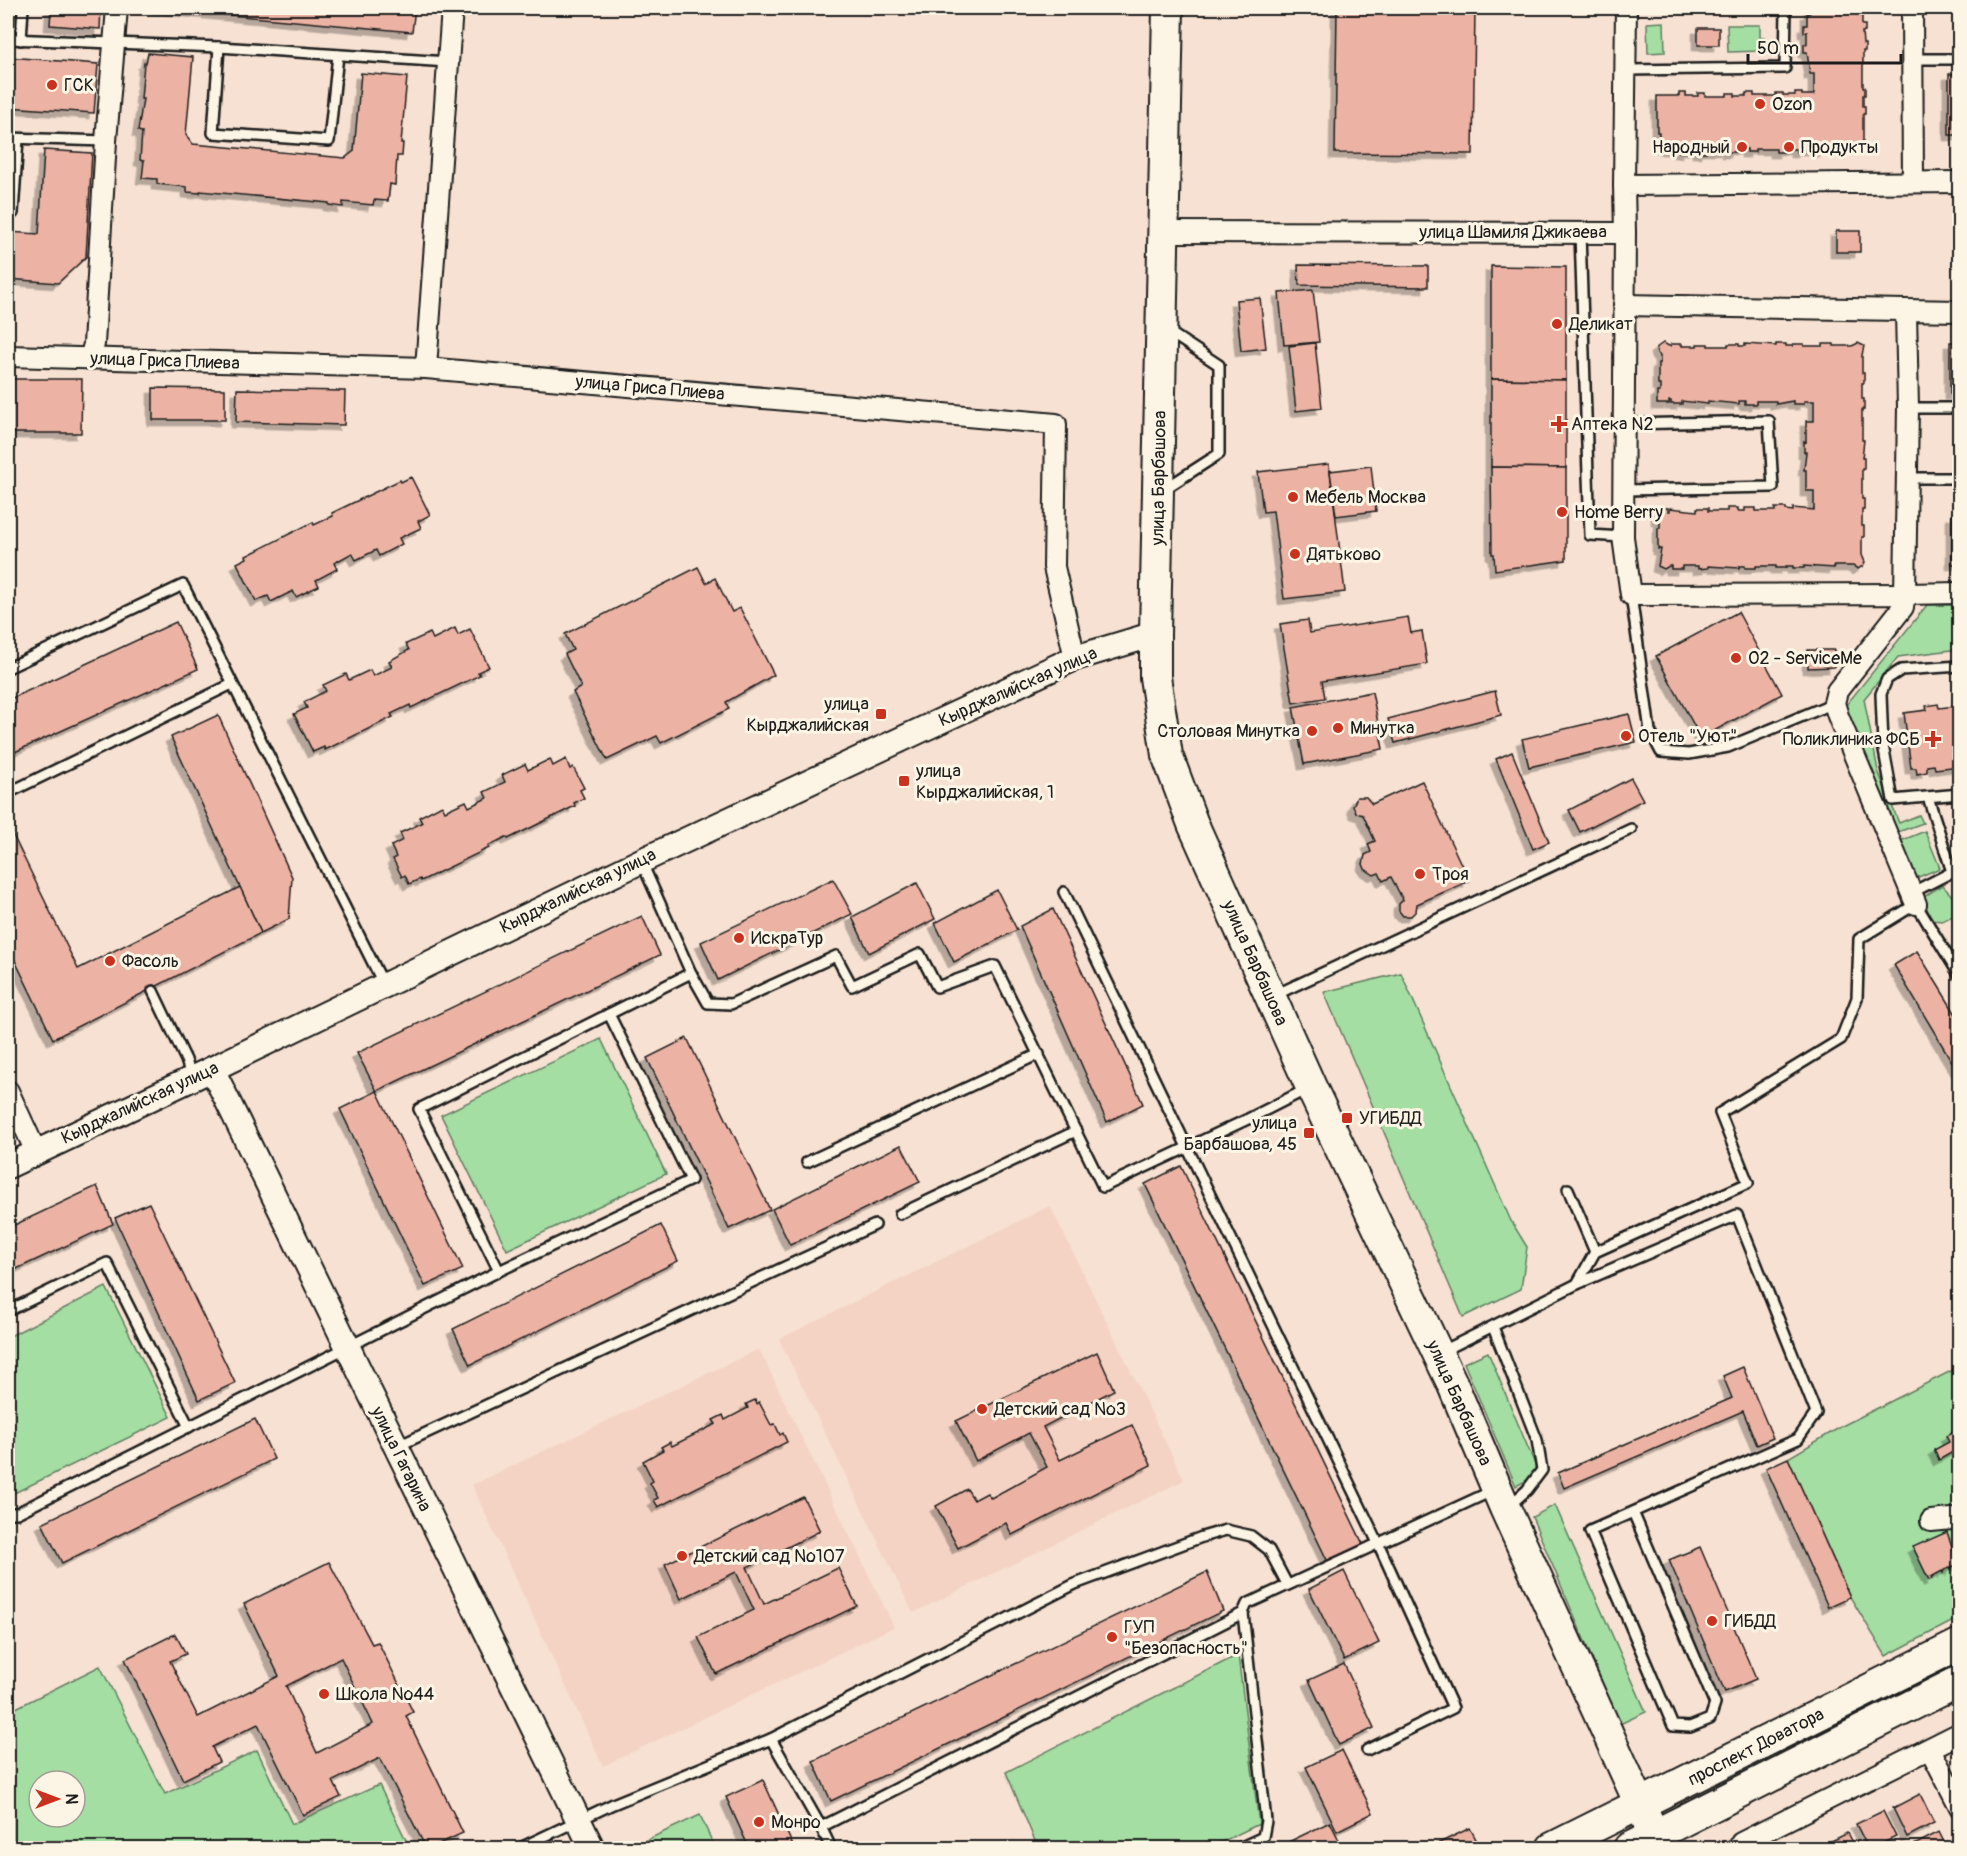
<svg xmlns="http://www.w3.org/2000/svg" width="1967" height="1856" viewBox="0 0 1967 1856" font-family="Pangolin,sans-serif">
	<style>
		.built { fill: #f4d3c4 }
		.green { fill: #a4dea3; stroke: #607d60; stroke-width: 1.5; fill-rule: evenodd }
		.building { fill: #ecb3a4; stroke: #1c1c1c; stroke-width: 1.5; fill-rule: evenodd; filter: url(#shadow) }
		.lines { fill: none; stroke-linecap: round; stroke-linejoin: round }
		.service-casing { stroke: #1c1c1c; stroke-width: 14 }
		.minor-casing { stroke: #1c1c1c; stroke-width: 24 }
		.tertiary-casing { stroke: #1c1c1c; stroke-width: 28 }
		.primary-casing { stroke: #1c1c1c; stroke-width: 34 }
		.service { stroke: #fcf5e5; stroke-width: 9 }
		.minor { stroke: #fcf5e5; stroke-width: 20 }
		.tertiary { stroke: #fcf5e5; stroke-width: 24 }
		.primary { stroke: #fcf5e5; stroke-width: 30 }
		.poi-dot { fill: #c8321e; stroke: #fcf5e5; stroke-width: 2 }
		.labels { text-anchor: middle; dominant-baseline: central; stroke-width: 6; stroke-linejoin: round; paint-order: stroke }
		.poi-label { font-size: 18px; fill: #1c1c1c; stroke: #fcf5e5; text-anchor: start }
		.street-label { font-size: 18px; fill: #1c1c1c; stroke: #fcf5e5 }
	</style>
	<defs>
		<filter id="shadow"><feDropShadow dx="-5.5" dy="5.5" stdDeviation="0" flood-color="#0004"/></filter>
	</defs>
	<rect width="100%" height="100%" fill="#f7e1d2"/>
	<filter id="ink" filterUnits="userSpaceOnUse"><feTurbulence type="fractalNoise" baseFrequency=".0167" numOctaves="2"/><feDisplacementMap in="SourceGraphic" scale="12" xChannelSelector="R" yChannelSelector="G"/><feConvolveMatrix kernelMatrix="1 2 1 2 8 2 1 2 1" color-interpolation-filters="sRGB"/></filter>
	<g filter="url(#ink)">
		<g class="built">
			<polygon points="1050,1206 1184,1480 913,1613 779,1339"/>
			<polygon points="759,1349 894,1627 603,1766 472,1485"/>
		</g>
		<g class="green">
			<polygon points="1664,22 1665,52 1648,53 1647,23"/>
			<polygon points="1727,25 1760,25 1760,37 1764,37 1764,51 1728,52"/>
			<polygon points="1927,605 1959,605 1959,649 1898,657 1864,699 1878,771 1899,823 1919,815 1923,823 1895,833 1842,710"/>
			<polygon points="1925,831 1940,868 1914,879 1898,842"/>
			<polygon points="1942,885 1953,897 1959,894 1959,913 1942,921 1932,920 1922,898"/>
			<polygon points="1401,973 1511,1221 1527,1247 1521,1289 1463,1317 1324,992"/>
			<polygon points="601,1039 666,1174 507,1250 441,1115"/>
			<polygon points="106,1287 171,1417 8,1496 8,1337"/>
			<polygon points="1488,1352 1539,1474 1516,1486 1464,1363"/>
			<polygon points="1959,1367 1959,1618 1886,1656 1850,1597 1788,1458 1844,1425"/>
			<polygon points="1555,1505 1646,1712 1620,1724 1532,1517"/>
			<polygon points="1238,1655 1259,1824 1209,1848 1038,1848 1006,1772"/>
			<path d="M100,1666L165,1794L257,1750L292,1824L379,1785L410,1848H8V1712ZM39,1781H75V1817H39Z"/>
			<polygon points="700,1815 715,1848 643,1848 640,1843"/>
		</g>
		<g class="building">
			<polygon points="51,8 101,8 100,29 50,25"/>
			<polygon points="155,8 415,8 412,32"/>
			<polygon points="1337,8 1475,8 1473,154 1335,153"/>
			<polygon points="1810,8 1862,8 1862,25 1865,25 1865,32 1862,32 1863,44 1865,44 1865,51 1863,51 1863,87 1865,87 1865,95 1863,95 1863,106 1865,106 1865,114 1863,114 1863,141 1860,146 1854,149 1825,149 1825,152 1817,152 1817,149 1803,149 1803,152 1796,152 1796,149 1784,149 1784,152 1776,152 1776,149 1755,149 1755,152 1747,152 1747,149 1736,149 1736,152 1728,152 1728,149 1706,149 1706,152 1698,152 1698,149 1687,149 1687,152 1679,152 1679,149 1667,149 1662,147 1659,141 1659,132 1657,132 1657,96 1679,96 1679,93 1686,93 1686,96 1698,96 1698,93 1705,93 1705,96 1727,96 1727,93 1735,93 1735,96 1746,96 1746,93 1754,93 1754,96 1776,96 1776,93 1783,93 1783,95 1795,95 1795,93 1802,93 1802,95 1814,95 1814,74 1810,74 1807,52 1804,52 1804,44 1807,44 1807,32 1804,32 1804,25 1807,25 1807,13 1810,13"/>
			<rect x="1698" y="28" width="21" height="17"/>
			<polygon points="148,53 193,57 186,135 193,144 345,158 354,151 361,73 407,77 401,143 403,143 402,156 397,156 395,185 390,184 388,201 374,200 373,205 343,202 343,207 329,205 329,203 200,191 200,193 187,192 187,187 157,184 157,179 142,178 144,161 140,160 142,132 138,131 143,99 141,99 144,63 146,63"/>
			<polygon points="8,57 98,64 94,113 8,107"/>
			<rect x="1949" y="74" width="11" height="61"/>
			<polygon points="44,150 92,153 86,257 58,283 8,279 8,232 39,234"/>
			<rect x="1836" y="231" width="24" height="21"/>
			<polygon points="1298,265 1428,266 1428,287 1299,285"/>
			<polygon points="1491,266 1566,267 1566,380 1491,379"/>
			<polygon points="1313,290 1319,342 1284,345 1279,293"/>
			<polygon points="1260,298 1266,348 1241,351 1236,300"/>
			<rect x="1950" y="342" width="10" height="52"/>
			<polygon points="1315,343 1322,408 1296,411 1289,346"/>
			<polygon points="1663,343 1669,346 1671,346 1671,344 1682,344 1682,346 1697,346 1697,344 1708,344 1708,346 1728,346 1728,344 1739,344 1739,346 1745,346 1745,344 1776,346 1776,344 1786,344 1786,346 1793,346 1793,344 1804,344 1804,346 1823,346 1823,344 1834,344 1834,346 1852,346 1858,343 1864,346 1862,355 1862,373 1864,373 1864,383 1862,383 1862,399 1864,399 1864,410 1862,410 1862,440 1864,440 1862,458 1864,458 1864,469 1862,469 1862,499 1864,499 1864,510 1862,510 1862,526 1864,526 1864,537 1862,537 1862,555 1865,562 1863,566 1858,569 1853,566 1834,566 1834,568 1804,566 1804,568 1793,568 1793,566 1786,566 1786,568 1776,568 1776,566 1756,566 1756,568 1745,568 1745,566 1739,566 1739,568 1708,566 1708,568 1698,569 1698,566 1682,566 1682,569 1671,569 1671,566 1669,566 1664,569 1658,566 1661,549 1658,549 1658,528 1660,528 1660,520 1657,520 1657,508 1668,508 1668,511 1670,511 1670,508 1697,511 1697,508 1708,508 1708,511 1727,511 1727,508 1738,508 1738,511 1745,511 1745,508 1756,508 1756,511 1775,511 1775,508 1786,508 1786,510 1793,511 1793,508 1814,510 1814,491 1806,491 1806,470 1804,470 1806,452 1804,452 1804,441 1806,442 1806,421 1814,421 1814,401 1804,401 1804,404 1793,404 1793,401 1776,404 1776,401 1756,401 1756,404 1745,404 1745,401 1739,401 1739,404 1708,401 1708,404 1682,401 1682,404 1671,404 1671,401 1669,401 1669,404 1657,404 1657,392 1660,392 1660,385 1658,385 1658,363 1660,363 1660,356 1657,353 1656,348"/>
			<polygon points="8,379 82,379 81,433 8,433"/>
			<polygon points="1491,379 1566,380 1566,468 1491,467"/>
			<polygon points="153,388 225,389 225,420 153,420"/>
			<polygon points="237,389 345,391 344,425 236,422"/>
			<polygon points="1329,464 1345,592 1284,599 1273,511 1263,512 1258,472"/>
			<polygon points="1371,466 1376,511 1336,516 1330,471"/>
			<polygon points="1491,467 1566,468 1566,560 1495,570 1494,554 1492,554"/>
			<polygon points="411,477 430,515 418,521 421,528 399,538 402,544 379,556 376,550 356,560 352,553 334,563 337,569 316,580 319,586 296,597 293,591 271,602 268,596 256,601 237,563 247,558 246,556 313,522 314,525 333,516 332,513 400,480 401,482"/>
			<rect x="1952" y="514" width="8" height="50"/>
			<polygon points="698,567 706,583 715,578 732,612 740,608 774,675 726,702 729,709 661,743 657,736 607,760 573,692 581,687 565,654 573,650 565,634"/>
			<polygon points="1738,612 1782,694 1701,738 1656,656"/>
			<polygon points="1408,617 1411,633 1422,631 1427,664 1322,681 1325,698 1293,703 1280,624 1308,620 1310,633"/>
			<polygon points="176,622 198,669 8,755 8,700"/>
			<polygon points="455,628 458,635 470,629 489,667 478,672 480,675 411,708 410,705 391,714 393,717 325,750 324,747 313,752 294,714 307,708 304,702 326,691 323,685 346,674 349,680 370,670 373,676 392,667 389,661 409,650 406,644 430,633 433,639"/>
			<polygon points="1808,650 1834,650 1834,667 1808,668"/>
			<polygon points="1495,691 1501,715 1395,743 1388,719"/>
			<polygon points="1372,692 1383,749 1304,764 1293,707"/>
			<polygon points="1960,701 1960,766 1935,769 1934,765 1927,766 1927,772 1917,774 1916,768 1911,768 1904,713 1927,710 1926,706 1938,704 1939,708 1956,706 1955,702"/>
			<polygon points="1629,714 1636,742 1529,767 1522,739"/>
			<polygon points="218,715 292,877 289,919 261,933 171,737"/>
			<polygon points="1512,752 1549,842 1533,849 1496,759"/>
			<polygon points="550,759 553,766 566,759 570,769 573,767 584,788 580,790 584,798 574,803 575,806 508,839 506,837 488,846 489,848 421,881 420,879 409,884 405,875 402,877 393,859 396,857 391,846 403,840 400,833 422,823 419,817 442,805 445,811 466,801 469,807 487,798 484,792 505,782 502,775 525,764 528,770"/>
			<polygon points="1631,778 1643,800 1580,832 1569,810"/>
			<polygon points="1422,781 1469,881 1417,904 1416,911 1411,916 1403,916 1399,911 1399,904 1403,900 1391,877 1383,881 1379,873 1374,875 1365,869 1363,864 1365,855 1371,852 1368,844 1375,841 1363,815 1356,813 1353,806 1357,797 1366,797 1372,804"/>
			<polygon points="8,825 78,969 240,887 261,933 53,1039 8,946"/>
			<polygon points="833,879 852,914 718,980 701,942"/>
			<polygon points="917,883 935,919 869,953 852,917"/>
			<polygon points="997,890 1017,930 954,962 935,923"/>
			<polygon points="1053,909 1143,1104 1107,1122 1020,926"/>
			<polygon points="642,916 660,955 377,1091 357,1053"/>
			<polygon points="1917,951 1960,1021 1960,1075 1894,965"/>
			<polygon points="687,1038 770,1210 729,1229 647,1058"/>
			<polygon points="377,1091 463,1269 425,1286 340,1109"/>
			<polygon points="901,1145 920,1182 790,1245 772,1209"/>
			<polygon points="1181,1166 1363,1544 1328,1562 1145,1184"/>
			<polygon points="97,1186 113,1224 8,1273 8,1228"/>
			<polygon points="149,1203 235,1383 199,1400 115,1218"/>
			<polygon points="661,1225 678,1261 470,1365 453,1329"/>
			<polygon points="1097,1352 1114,1390 1043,1427 1060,1460 1132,1425 1151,1465 1012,1535 1006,1523 958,1548 936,1506 967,1489 974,1500 987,1493 991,1498 1047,1467 1029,1433 976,1461 956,1421"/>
			<polygon points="1743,1367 1773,1438 1757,1445 1743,1411 1564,1488 1558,1473 1732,1398 1723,1376"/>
			<polygon points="755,1400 757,1404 759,1402 771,1425 775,1424 780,1435 783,1433 787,1442 658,1507 654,1500 658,1498 650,1483 653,1481 643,1461 663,1450 661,1447 670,1442 672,1446 716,1424 713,1420 723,1415 725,1420 748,1408 746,1404"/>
			<polygon points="255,1419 274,1459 62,1563 42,1523"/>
			<polygon points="1957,1430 1960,1432 1960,1451 1958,1449 1939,1460 1934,1450 1949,1442 1946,1436"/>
			<polygon points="1788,1458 1850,1597 1828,1607 1766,1468"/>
			<polygon points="803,1497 820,1531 747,1567 764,1604 838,1568 857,1606 716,1674 698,1637 754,1610 736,1572 681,1599 665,1564"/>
			<polygon points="1947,1532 1955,1555 1958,1556 1956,1557 1960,1566 1958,1564 1952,1567 1951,1570 1950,1568 1944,1570 1943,1573 1942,1571 1931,1577 1932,1579 1929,1580 1913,1547"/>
			<polygon points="1700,1547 1756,1679 1725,1692 1669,1560"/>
			<path d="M329,1562L372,1644L378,1642L413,1712L406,1716L463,1833L430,1848H426L380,1758L333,1781L341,1797L303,1815L258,1724L212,1747L219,1762L183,1780L125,1659L175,1634L186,1654L170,1661L198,1717L279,1676L244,1604ZM341,1658L373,1724L317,1753L286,1686Z"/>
			<polygon points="1344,1571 1379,1643 1344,1660 1309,1589"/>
			<polygon points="1207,1572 1223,1611 831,1801 813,1761"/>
			<polygon points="1344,1664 1374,1728 1339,1745 1309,1680"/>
			<polygon points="1342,1750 1373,1813 1337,1831 1306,1767"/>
			<polygon points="763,1780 794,1848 749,1848 726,1797"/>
			<polygon points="1920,1794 1934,1823 1907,1837 1893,1808"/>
			<polygon points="1883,1811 1896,1837 1872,1848 1868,1848 1856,1824"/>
			<polygon points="1330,1822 1343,1848 1276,1848"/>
			<polygon points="1470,1828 1479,1845 1472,1848 1429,1848"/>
			<polygon points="1939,1832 1947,1848 1913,1848 1912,1846"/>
			<polygon points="1847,1833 1855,1848 1816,1848"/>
		</g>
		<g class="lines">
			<defs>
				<g id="service">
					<polyline points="8,39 219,47 448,62"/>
					<polyline points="21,40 23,8"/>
					<polyline points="219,47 213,133 329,141 338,55"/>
					<polyline points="1912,59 1960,59"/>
					<polyline points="1625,70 1785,68 1786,8"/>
					<polyline points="8,138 106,141"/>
					<polyline points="8,212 13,213 18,139"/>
					<polyline points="1580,233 1590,535 1623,537"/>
					<polyline points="1908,408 1960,408"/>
					<polyline points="1907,478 1960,478"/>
					<polyline points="1163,490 1219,454 1219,365 1166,330"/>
					<polyline points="1624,490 1773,487 1769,421 1625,424"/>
					<polyline points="1631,595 1650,731 1661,752 1689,754 1728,747 1834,703"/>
					<polyline points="1960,666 1901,670 1887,679 1881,694 1883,745 1893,800 1960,794"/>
					<polyline points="8,668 183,585 384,985"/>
					<polyline points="8,793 232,684"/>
					<polyline points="1064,892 1378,1543 1453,1708 1367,1750"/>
					<polyline points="1911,893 1952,872 1928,797"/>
					<polyline points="691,973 708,1003 731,1004 836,956 852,986 920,954 937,987 995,966 1103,1187 1248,1119 1309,1088"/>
					<polyline points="153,991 186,1060 192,1079"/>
					<polyline points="1275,995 1631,829"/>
					<polyline points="807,1162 1039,1054"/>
					<polyline points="1568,1189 1595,1252"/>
					<polyline points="900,1214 1076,1131"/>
					<polyline points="499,1271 419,1109 609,1014"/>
					<polyline points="1577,1284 1595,1252 1748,1183 1720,1113 1841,1039 1857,998 1859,939 1916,904 1960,976"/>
					<polyline points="8,1311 107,1263 189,1427"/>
					<polyline points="1493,1327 1537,1440 1542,1470 1527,1490 1510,1505"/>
					<polyline points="1443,1351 1577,1284 1737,1215 1816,1413 1798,1439 1590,1531 1673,1726 1690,1727 1710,1719 1715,1704 1633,1512"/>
					<polyline points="398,1446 875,1225"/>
					<polyline points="8,1513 17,1513 499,1271 691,1180 609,1014 691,973 642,863"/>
					<polyline points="771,1739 1075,1584 1202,1537 1226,1530 1251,1536 1269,1550 1287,1584"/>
					<polyline points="821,1827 1243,1613"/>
					<polyline points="520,1848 613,1804 771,1739 821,1827 831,1848"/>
					<polyline points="1239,1848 1263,1837 1266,1821 1243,1613 1247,1604 1492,1491"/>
				</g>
				<g id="minor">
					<polyline points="1912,8 1913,182"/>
					<polyline points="1624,185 1626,8"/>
					<polyline points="1162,232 1625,233 1624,185 1960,182"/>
					<polyline points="1625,233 1623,537 1631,595 1905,594 1903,607 1837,691 1834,703 1838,716 1916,904"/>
					<polyline points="1624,305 1960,311"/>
					<polyline points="1906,311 1908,408 1905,594 1960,593"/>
					<polyline points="8,356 426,368 1056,424 1054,567 1075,658"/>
					<polyline points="90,359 94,344 106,141 117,8"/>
					<polyline points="426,368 452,8"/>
					<polyline points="8,1091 36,1152"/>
					<polyline points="1931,1521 1952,1519 1960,1521"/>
					<polyline points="1930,1749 1960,1807"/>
					<polyline points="1741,1843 1960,1733"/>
				</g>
				<g id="tertiary">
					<polyline points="212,1069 592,1848"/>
					<polyline points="8,1166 212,1069 641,861 1075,658 1155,634"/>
				</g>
				<g id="primary">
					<polyline points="1168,8 1155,634 1155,677 1167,755 1193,824 1311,1087 1452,1383 1505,1508 1660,1848"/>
					<polyline points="1552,1848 1960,1644"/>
					<polyline points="1629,1848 1960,1681"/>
				</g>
			</defs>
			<use href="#service" class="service-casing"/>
			<use href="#minor" class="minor-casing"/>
			<use href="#tertiary" class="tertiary-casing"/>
			<use href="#primary" class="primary-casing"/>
			<use href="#service" class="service"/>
			<use href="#minor" class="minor"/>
			<use href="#tertiary" class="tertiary"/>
			<use href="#primary" class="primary"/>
		</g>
	</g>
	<g class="poi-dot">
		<circle cx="52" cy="85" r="6"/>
		<circle cx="1760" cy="104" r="6"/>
		<circle cx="1742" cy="147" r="6"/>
		<circle cx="1789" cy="147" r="6"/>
		<circle cx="1557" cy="324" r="6"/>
		<path d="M1556 415h6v6h6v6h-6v6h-6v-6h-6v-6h6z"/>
		<circle cx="1293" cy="497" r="6"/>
		<circle cx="1562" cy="512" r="6"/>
		<circle cx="1295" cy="554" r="6"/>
		<circle cx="1736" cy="658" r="6"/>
		<rect x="875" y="708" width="12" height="12" rx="3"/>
		<circle cx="1338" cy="728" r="6"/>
		<circle cx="1312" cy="731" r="6"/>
		<circle cx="1626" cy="736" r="6"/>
		<path d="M1930 730h6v6h6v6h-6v6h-6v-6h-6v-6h6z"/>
		<rect x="898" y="775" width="12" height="12" rx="3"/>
		<circle cx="1420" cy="874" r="6"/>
		<circle cx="739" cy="938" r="6"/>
		<circle cx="110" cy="961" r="6"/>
		<rect x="1341" y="1112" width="12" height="12" rx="3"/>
		<rect x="1303" y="1127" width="12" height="12" rx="3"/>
		<circle cx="982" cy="1409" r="6"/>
		<circle cx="682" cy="1556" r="6"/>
		<circle cx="1712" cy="1621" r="6"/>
		<circle cx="1112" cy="1637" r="6"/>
		<circle cx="324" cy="1694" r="6"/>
		<circle cx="759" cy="1822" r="6"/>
	</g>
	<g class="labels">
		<g class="poi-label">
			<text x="64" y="85">ГСК</text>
			<text x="1772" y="104">Ozon</text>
			<text x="1730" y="147" text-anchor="end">Народный</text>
			<text x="1801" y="147">Продукты</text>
			<text x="1569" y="324">Деликат</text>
			<text x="1571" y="424">Аптека N2</text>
			<text x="1305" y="497">Мебель Москва</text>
			<text x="1574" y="512">Home Berry</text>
			<text x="1307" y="554">Дятьково</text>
			<text x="1748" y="658">О2 - ServiceMe</text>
			<text x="869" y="704" text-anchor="end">улица<tspan x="869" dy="21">Кырджалийская</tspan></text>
			<text x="1350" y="728">Минутка</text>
			<text x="1300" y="731" text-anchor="end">Столовая Минутка</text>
			<text x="1638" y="736">Отель "Уют"</text>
			<text x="1920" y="739" text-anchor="end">Поликлиника ФСБ</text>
			<text x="916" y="771">улица<tspan x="916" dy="21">Кырджалийская, 1</tspan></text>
			<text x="1432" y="874">Троя</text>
			<text x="751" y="938">ИскраТур</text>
			<text x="122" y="961">Фасоль</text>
			<text x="1359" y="1118">УГИБДД</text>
			<text x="1297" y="1123" text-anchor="end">улица<tspan x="1297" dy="21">Барбашова, 45</tspan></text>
			<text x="994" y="1409">Детский сад №3</text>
			<text x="694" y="1556">Детский сад №107</text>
			<text x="1724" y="1621">ГИБДД</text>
			<text x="1124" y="1627">ГУП<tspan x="1124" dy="21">"Безопасность"</tspan></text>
			<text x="336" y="1694">Школа №44</text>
			<text x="771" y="1822">Монро</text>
		</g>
		<g class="street-label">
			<text x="1513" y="232">улица Шамиля Джикаева</text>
			<text transform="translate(165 361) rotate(2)">улица Гриса Плиева</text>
			<text transform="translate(650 388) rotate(5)">улица Гриса Плиева</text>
			<text transform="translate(1159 478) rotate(-89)">улица Барбашова</text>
			<text transform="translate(1018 687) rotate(-24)">Кырджалийская улица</text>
			<text transform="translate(578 891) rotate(-26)">Кырджалийская улица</text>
			<text transform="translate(1255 963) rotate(66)">улица Барбашова</text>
			<text transform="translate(140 1103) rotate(-25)">Кырджалийская улица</text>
			<text transform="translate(1459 1403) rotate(66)">улица Барбашова</text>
			<text transform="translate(401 1459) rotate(64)">улица Гагарина</text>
			<text transform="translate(1756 1747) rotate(-27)">проспект Доватора</text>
		</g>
	</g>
	<rect width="1967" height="1856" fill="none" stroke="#fcf5e5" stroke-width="30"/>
	<rect x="15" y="15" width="1937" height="1826" fill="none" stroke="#1c1c1c" stroke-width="2" filter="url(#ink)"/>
	<g transform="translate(57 1799) rotate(90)"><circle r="28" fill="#fcf5e5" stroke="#a29e95" stroke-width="1.5"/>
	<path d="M0-4.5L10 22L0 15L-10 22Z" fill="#c8321e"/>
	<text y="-9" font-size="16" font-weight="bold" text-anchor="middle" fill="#1c1c1c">N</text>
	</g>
	<path d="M1748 54v9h153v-9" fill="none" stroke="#1c1c1c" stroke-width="3"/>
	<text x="1757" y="54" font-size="18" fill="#1c1c1c" stroke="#fcf5e5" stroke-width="4.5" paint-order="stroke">50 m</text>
</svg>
